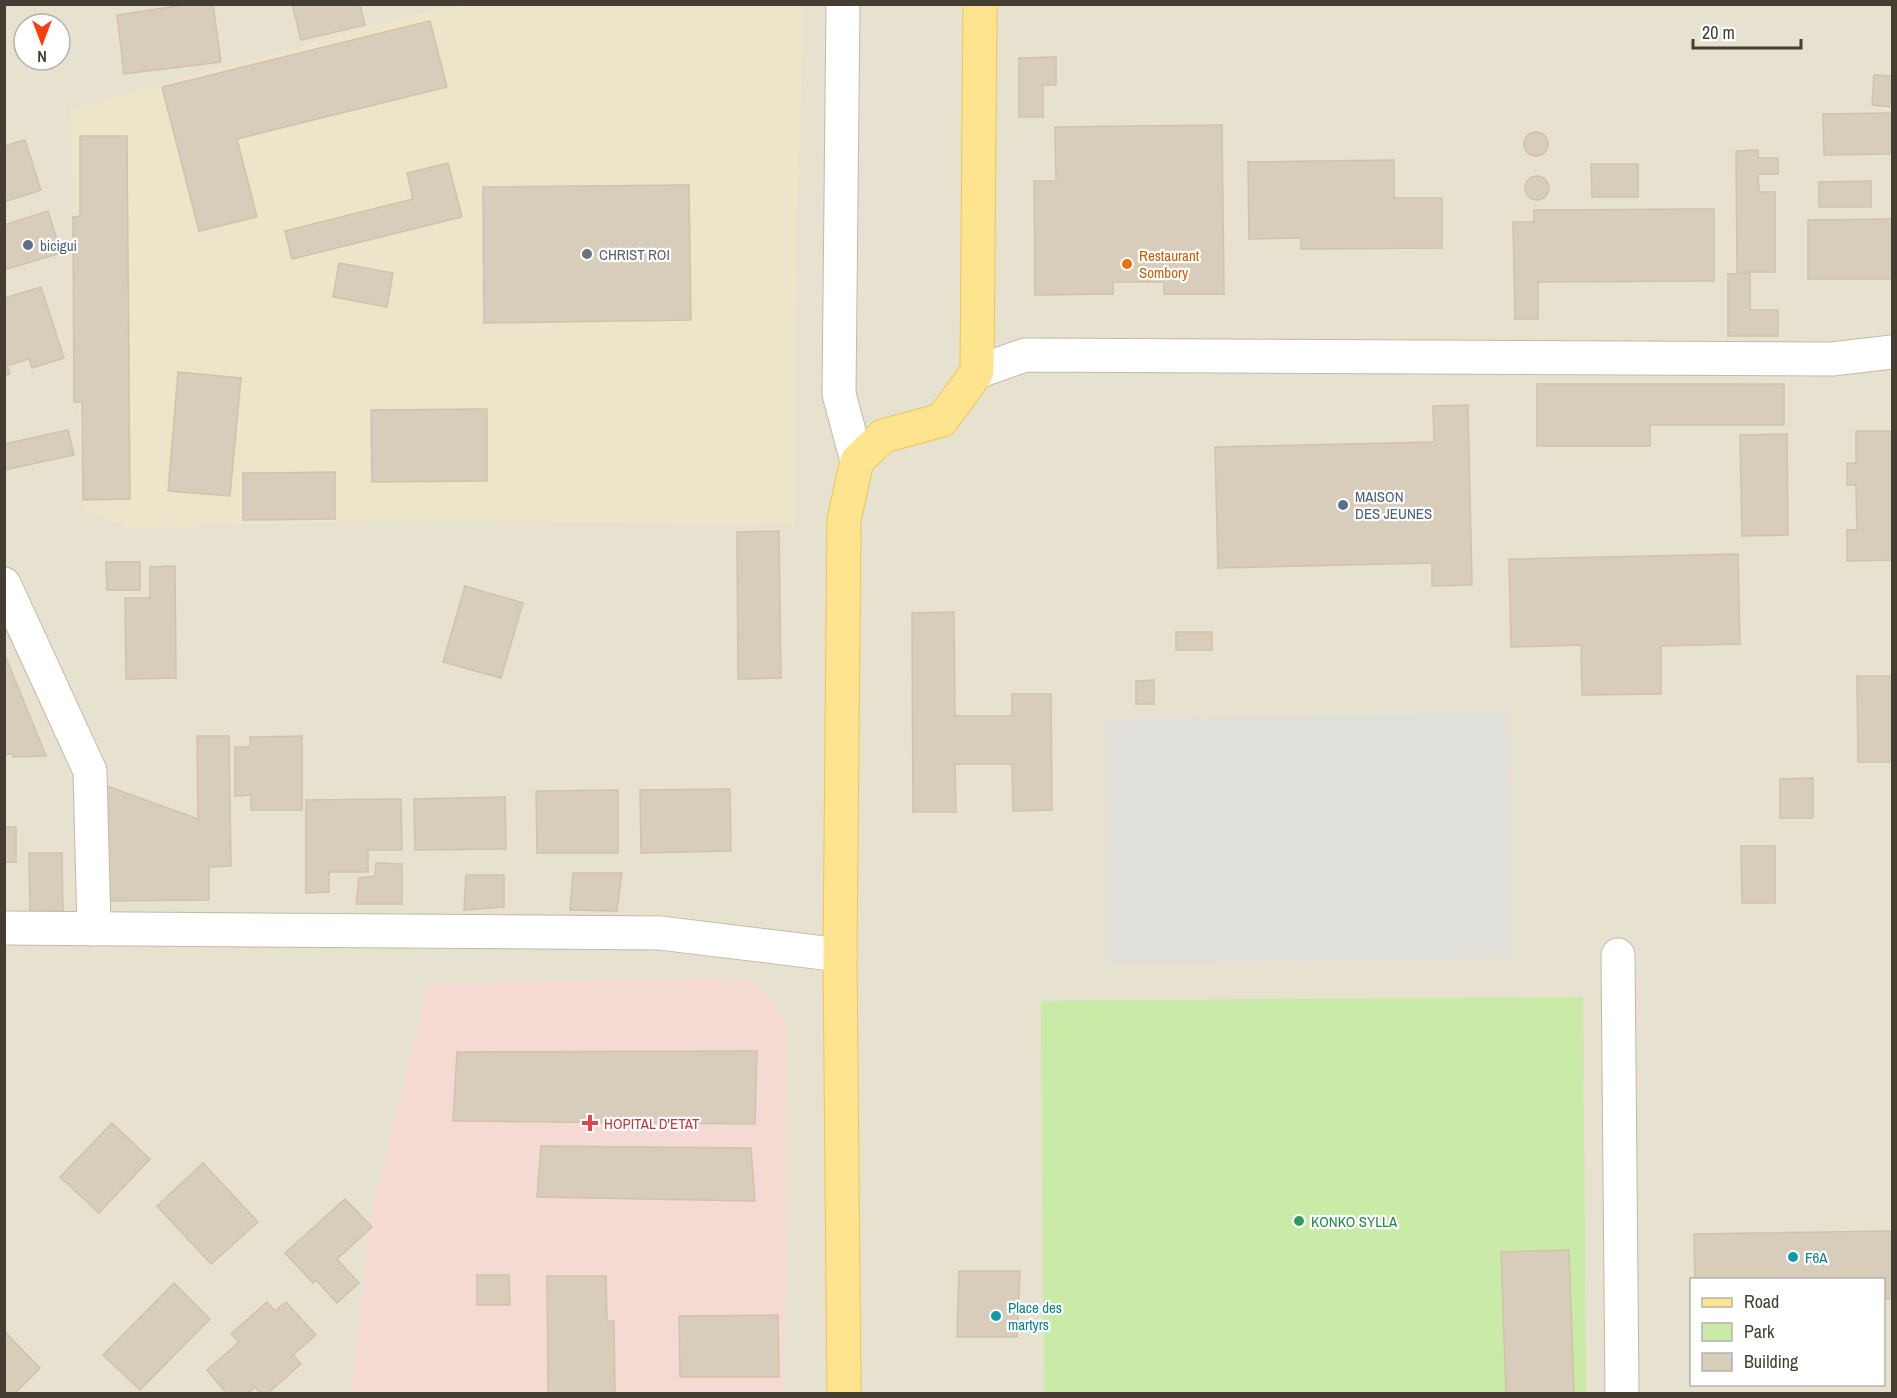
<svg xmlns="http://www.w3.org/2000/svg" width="1897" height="1398" viewBox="0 0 1897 1398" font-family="'Archivo Narrow',sans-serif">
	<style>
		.residential { fill: #e7e1d0; fill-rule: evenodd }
		.education { fill: #ede5ca }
		.medical { fill: #f5dad4 }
		.green { fill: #c9eba7 }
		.parking { fill: #e2e0db }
		.building { fill: #d8cdba; stroke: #d0c3a9; stroke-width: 1.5 }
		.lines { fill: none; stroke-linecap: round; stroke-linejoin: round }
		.minor-casing { stroke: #c1baa7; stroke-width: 35 }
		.major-casing { stroke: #edc656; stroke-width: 35 }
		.minor { stroke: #fff; stroke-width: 33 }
		.major { stroke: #ffe48f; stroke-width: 33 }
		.service-dot { fill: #5c6f8a; stroke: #fff; stroke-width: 2 }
		.worship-dot { fill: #6b7280; stroke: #fff; stroke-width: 2 }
		.food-dot { fill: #e8710a; stroke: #fff; stroke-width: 2 }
		.health-dot { fill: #e0444e; stroke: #fff; stroke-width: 2 }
		.leisure-dot { fill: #2e9e5b; stroke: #fff; stroke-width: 2 }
		.culture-dot { fill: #0f9aa8; stroke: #fff; stroke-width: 2 }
		.labels { text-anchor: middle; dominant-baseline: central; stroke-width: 4.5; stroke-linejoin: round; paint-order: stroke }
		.service-label { font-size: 15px; fill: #4e5e75; stroke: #fff; text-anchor: start }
		.worship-label { font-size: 15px; fill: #5b616d; stroke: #fff; text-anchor: start }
		.food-label { font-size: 15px; fill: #c56008; stroke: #fff; text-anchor: start }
		.health-label { font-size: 15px; fill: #be3a42; stroke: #fff; text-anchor: start }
		.leisure-label { font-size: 15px; fill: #27864d; stroke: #fff; text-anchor: start }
		.culture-label { font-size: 15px; fill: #0d838f; stroke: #fff; text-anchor: start }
	</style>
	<rect width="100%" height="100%" fill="#f3eee2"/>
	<path class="residential" d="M5,5H1892V1393H5ZM24,24H60V60H24ZM1692,1280H1884V1384H1692Z"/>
	<polygon class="education" points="466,5 803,5 794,379 794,525 410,521 128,527 82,511 71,107 84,106 416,14"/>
	<polygon class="medical" points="742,978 759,985 788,1025 784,1393 351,1394 370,1221 429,983"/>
	<polygon class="green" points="1583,997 1586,1393 1044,1393 1041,1001"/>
	<polygon class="parking" points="1507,713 1511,958 1110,964 1106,719"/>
	<g class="building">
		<polygon points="191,4 213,4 221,62 124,74 117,15"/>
		<polygon points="292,4 360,4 365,25 301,40"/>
		<polygon points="430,21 447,87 237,139 257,217 199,231 162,87"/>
		<polygon points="1056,57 1056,85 1043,85 1043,117 1019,117 1019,58"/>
		<polygon points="1874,75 1892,76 1892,107 1872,105"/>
		<polygon points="1892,113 1892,154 1824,155 1823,114"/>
		<polygon points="1222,125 1224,294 1164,294 1164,282 1113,282 1113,294 1035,295 1034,181 1056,181 1055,127"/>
		<circle cx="1536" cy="144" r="12"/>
		<polygon points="80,136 127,136 130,499 83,500 82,402 74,402 73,217 80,216"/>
		<polygon points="25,140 41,190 4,202 4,146"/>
		<polygon points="1758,150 1758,158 1778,158 1778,174 1758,174 1759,192 1775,192 1775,272 1737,272 1736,151"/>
		<polygon points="1394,160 1394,198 1442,198 1442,248 1301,249 1301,238 1249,239 1248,162"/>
		<polygon points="448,163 462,217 292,259 285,231 413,199 407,173"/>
		<polygon points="1591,164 1638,164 1638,197 1592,197"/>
		<circle cx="1537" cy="188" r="12"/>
		<polygon points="1871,181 1871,207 1819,207 1819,182"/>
		<polygon points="689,185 691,320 484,323 483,187"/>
		<polygon points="1714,209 1714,281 1538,282 1538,319 1515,319 1513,222 1534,222 1534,210"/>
		<polygon points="48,211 61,253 4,270 4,225"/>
		<polygon points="1892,219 1892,279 1808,279 1808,220"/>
		<polygon points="339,263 393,273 387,307 333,297"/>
		<polygon points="1750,273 1750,310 1778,310 1778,336 1728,336 1728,274"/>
		<polygon points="41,287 64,358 32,368 29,359 7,366 10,374 4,376 4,298"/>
		<polygon points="178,372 241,378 230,496 168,491"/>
		<polygon points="1537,384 1784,384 1784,425 1650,425 1650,446 1537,446"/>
		<polygon points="1468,405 1472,585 1432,586 1432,563 1218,568 1215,447 1434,442 1433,406"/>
		<polygon points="487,409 487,481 372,482 371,410"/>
		<polygon points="68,430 74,455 4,470 4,444"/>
		<polygon points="1856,431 1892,431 1892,560 1847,561 1847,530 1857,530 1856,485 1847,485 1847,463 1856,463"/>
		<polygon points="1787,434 1788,535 1742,536 1740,435"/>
		<polygon points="335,472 335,519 243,520 243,473"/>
		<polygon points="779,531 781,678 738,679 737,532"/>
		<polygon points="1738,554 1740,644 1661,646 1661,694 1582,695 1581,645 1511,647 1509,559"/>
		<polygon points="106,562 140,562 140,590 107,590"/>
		<polygon points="175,566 176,678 126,679 125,598 150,598 150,567"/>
		<polygon points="465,586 523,603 501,678 443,662"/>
		<polygon points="954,612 955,716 1012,716 1012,694 1051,694 1052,810 1013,811 1012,764 955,764 956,812 913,812 912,613"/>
		<rect x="1176" y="632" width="36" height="18"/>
		<polygon points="4,653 46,756 13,757 13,754 4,754"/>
		<polygon points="1857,676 1892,676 1892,762 1858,762"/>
		<polygon points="1154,680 1154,704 1136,704 1136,681"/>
		<polygon points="197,736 229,736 231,866 209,867 209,900 108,901 107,786 198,819"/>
		<polygon points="302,736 302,810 251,810 251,795 235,796 235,747 250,747 250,737"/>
		<polygon points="1813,778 1813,818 1780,818 1780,779"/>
		<polygon points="730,789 731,851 641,853 640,790"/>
		<polygon points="618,790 618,853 537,853 536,791"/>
		<polygon points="505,797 506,849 415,850 414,799"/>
		<polygon points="401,799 402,850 368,850 368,872 329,872 329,892 306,893 306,800"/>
		<rect x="4" y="827" width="12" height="35"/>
		<polygon points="1741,846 1775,846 1775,903 1742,903"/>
		<polygon points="29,853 62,853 63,911 30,911"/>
		<polygon points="376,863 402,864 402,904 356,904 359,878 375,876"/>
		<polygon points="573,873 622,873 617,911 570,910"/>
		<polygon points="466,875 504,875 504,907 464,910"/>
		<polygon points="757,1051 755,1124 453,1121 457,1052"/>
		<polygon points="112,1123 150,1159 99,1213 60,1177"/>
		<polygon points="541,1146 751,1148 755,1201 537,1197"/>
		<polygon points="203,1163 258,1222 211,1264 157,1206"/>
		<polygon points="345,1199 372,1227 337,1259 359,1283 337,1303 316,1280 313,1283 285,1253"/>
		<polygon points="1892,1231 1892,1299 1884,1299 1884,1280 1695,1280 1694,1234"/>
		<polygon points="1569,1250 1574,1394 1506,1394 1501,1252"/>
		<polygon points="959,1271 1020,1271 1017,1337 957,1337"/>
		<polygon points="477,1275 509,1275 510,1305 477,1305"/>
		<polygon points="547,1276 606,1276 607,1321 614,1321 615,1394 548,1394"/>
		<polygon points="174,1283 210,1319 140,1390 103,1355"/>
		<polygon points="267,1302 275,1311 286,1302 316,1335 293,1355 301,1364 267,1394 261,1394 255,1387 247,1394 227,1394 207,1370 239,1342 231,1334"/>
		<polygon points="778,1315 779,1377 680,1377 679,1316"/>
		<polygon points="6,1333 40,1368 14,1394 4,1394 4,1334"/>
	</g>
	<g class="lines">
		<defs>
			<g id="minor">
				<polyline points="843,4 839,394 857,461"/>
				<polyline points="977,372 1025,355 1832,359 1892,352"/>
				<polyline points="4,584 90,771 94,929"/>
				<polyline points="4,928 660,933 840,955"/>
				<polyline points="1618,955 1622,1394"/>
			</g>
			<polyline id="major" points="844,1394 840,955 844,520 857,461 883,436 942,420 977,372 980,4"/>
		</defs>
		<use href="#minor" class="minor-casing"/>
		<use href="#major" class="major-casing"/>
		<use href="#minor" class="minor"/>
		<use href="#major" class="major"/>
	</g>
	<g class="service-dot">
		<circle cx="28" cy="245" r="6"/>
		<circle cx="1343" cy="505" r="6"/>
	</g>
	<circle class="worship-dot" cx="587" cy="254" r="6"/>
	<circle class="food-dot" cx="1127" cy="264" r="6"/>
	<path class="health-dot" d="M587 1114h6v6h6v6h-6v6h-6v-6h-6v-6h6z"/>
	<circle class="leisure-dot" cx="1299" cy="1221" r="6"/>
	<g class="culture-dot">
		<circle cx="1793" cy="1257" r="6"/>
		<circle cx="996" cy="1316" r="6"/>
	</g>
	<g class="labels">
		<g class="service-label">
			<text x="40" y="245">bicigui</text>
			<text x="1355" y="496">MAISON<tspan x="1355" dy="17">DES JEUNES</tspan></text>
		</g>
		<g class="worship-label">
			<text x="599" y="254">CHRIST ROI</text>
		</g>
		<g class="food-label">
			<text x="1139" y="255">Restaurant<tspan x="1139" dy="17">Sombory</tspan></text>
		</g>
		<g class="health-label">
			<text x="604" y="1123">HOPITAL D'ETAT</text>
		</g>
		<g class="leisure-label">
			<text x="1311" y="1221">KONKO SYLLA</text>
		</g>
		<g class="culture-label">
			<text x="1805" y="1257">F6A</text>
			<text x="1008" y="1307">Place des<tspan x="1008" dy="17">martyrs</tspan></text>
		</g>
	</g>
	<rect width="1897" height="1398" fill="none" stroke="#443e32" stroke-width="12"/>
	<rect x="1690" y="1278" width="195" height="108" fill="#ffffff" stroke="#b4b2ad" stroke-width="1.5"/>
	<rect x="1702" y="1298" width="30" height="9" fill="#ffe48f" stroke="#b4b2ad" stroke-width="1.5"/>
	<text x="1744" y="1308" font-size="18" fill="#443e32">Road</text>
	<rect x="1702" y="1323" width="30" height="18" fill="#c9eba7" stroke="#b4b2ad" stroke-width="1.5"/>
	<text x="1744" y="1338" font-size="18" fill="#443e32">Park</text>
	<rect x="1702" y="1353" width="30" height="18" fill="#d8cdba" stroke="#b4b2ad" stroke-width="1.5"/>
	<text x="1744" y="1368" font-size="18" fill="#443e32">Building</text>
	<g transform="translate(42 42) rotate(180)"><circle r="28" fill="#ffffff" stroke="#b4b2ad" stroke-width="1.5"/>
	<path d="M0-4.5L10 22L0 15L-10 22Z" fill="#ff3c0d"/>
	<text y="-9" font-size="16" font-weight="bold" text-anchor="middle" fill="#443e32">N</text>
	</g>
	<path d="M1693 39v9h108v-9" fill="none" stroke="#443e32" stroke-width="3"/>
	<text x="1702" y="39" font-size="18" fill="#443e32" stroke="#ffffff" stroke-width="4.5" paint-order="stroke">20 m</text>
</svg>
